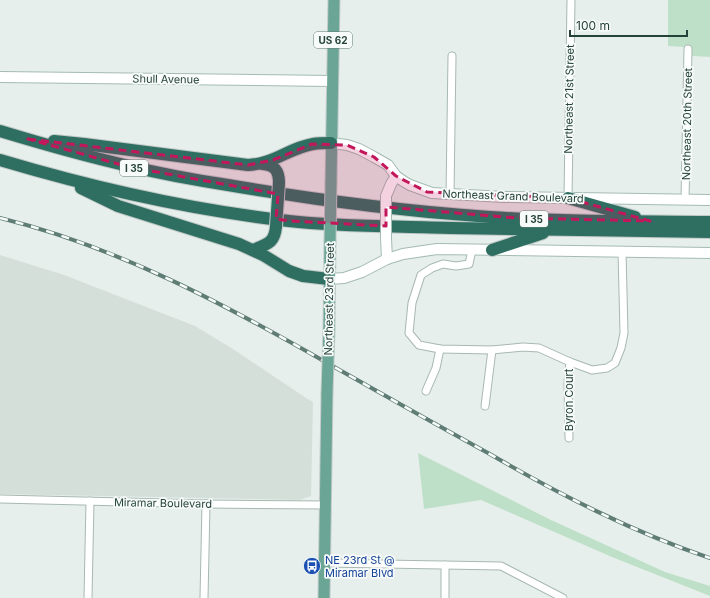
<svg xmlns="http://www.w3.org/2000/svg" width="710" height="598" viewBox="0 0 710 598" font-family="Inter,sans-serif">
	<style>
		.built { fill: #d4dfda }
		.green { fill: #bfe0c8 }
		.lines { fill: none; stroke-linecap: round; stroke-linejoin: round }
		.street-casing { stroke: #a8b8b2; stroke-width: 9 }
		.secondary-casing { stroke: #a4bbb3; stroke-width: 12 }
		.primary-casing { stroke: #c2cac8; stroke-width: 13 }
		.highway-casing { stroke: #c2cac8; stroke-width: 14 }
		.street { stroke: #fff; stroke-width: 7 }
		.secondary { stroke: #fff; stroke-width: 10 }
		.primary { stroke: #6aa596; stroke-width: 11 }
		.highway { stroke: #2f6f62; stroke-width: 12 }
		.rail-casing { stroke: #5f7d75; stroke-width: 4 }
		.rail { stroke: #f7fbf9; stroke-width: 2.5; stroke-dasharray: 8; stroke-linecap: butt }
		.secondary-bridge-casing { stroke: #a4bbb3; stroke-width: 12; stroke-linecap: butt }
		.primary-bridge-casing { stroke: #c2cac8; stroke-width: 13; stroke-linecap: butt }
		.highway-bridge-casing { stroke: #c2cac8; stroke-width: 14; stroke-linecap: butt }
		.secondary-bridge { stroke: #fff; stroke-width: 10 }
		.primary-bridge { stroke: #6aa596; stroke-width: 11 }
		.highway-bridge { stroke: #2f6f62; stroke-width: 12 }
		.marked { fill: #c2185b; fill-opacity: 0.2; stroke: #c2185b; stroke-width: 3; stroke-dasharray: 8 5; stroke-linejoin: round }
		.labels { text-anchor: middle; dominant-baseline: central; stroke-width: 3.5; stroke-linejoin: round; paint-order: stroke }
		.shield { fill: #f7fbf9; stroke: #637a73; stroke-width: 1 }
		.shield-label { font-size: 10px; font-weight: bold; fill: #24423a }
		.street-label { font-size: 11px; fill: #24423a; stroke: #f7fbf9 }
		.transit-label { font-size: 11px; fill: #164399; stroke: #f7fbf9; text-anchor: start }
	</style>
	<rect width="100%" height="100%" fill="#e6efeb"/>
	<polygon class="built" points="0,255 64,275 195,326 233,349 306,398 313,402 311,496 300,500 0,494"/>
	<g class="green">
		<polygon points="668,0 710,0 710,57 693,56 683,47 668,46"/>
		<polygon points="418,453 551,520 665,572 710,586 710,596 612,557 481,500 424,509"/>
	</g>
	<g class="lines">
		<defs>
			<g id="street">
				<polyline points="450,195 452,56"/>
				<polyline points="568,198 571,0"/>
				<polyline points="685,200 688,49"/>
				<polyline points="472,250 469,264 456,266 443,264 432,268 421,275 412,303 409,333 419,345 440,349 492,350 523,347 539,348 570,362 592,370 607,368 615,363 621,348 624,333 622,252"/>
				<polyline points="426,391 436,368 440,349"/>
				<polyline points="485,406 492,350"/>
				<polyline points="569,438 568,383 570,362"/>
				<polyline points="0,499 206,504 326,505"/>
				<polyline points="325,563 501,566 563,598"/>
				<polyline points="88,598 90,501"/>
				<polyline points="204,598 206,504"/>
				<polyline points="445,598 445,565"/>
			</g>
			<g id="secondary">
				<polyline points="0,77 332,81"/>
				<polyline points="331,143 347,145 359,149 374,157 388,165 396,176 403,181 410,185 432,193 504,197 710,200"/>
				<polyline points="386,196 391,184 396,176"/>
				<polyline points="386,238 387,259"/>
				<polyline points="329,279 344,278 362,272 387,259 403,254 437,249 710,253"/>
			</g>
			<g id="primary">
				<polyline points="331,182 334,0"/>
				<polyline points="329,330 330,242"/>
				<polyline points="324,598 327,393"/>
			</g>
			<g id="highway">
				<path d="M0,131C43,144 85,156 129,166C162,174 195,180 228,185C315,200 402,211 490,217C563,222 637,221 710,222"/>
				<path d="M54,141L84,144L248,165C274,164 289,148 313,144C319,143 325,143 331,143"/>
				<path d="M0,160C94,188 191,210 289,221C342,227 397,226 451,228C537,229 624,231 710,232"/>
				<path d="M263,164C275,165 279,171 279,183"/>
				<polyline points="81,188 118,206 239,244 263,255 289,271 303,276 329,279"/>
				<polyline points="568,198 635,217"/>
				<path d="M253,250C267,244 275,243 276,226"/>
				<polyline points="492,250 543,233"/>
			</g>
		</defs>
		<use href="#street" class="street-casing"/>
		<use href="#secondary" class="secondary-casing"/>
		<use href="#primary" class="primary-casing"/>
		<use href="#highway" class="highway-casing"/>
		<use href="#street" class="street"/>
		<use href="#secondary" class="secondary"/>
		<use href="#primary" class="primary"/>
		<use href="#highway" class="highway"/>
		<defs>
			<path id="rail" d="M0,218C118,247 224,304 329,364C382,394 435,424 488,453C559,494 632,532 710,558"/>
		</defs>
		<use href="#rail" class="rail-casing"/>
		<use href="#rail" class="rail"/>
		<defs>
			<polyline id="secondary-bridge" points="386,196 386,238"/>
			<g id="primary-bridge">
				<polyline points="330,242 331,182"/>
				<polyline points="327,393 329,330"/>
			</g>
			<polyline id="highway-bridge" points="276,226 279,183"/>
		</defs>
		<use href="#secondary-bridge" class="secondary-bridge-casing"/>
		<use href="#primary-bridge" class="primary-bridge-casing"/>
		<use href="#highway-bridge" class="highway-bridge-casing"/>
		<use href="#secondary-bridge" class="secondary-bridge"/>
		<use href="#primary-bridge" class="primary-bridge"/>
		<use href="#highway-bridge" class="highway-bridge"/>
	</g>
	<path class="marked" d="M28,139L248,165L273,160L312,144L347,145L374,157L396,176L427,192L568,198L650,221L516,218L386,207V226L290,221L276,219L278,194L129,167Z"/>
	<defs>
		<symbol id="bus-disc" viewBox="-11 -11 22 22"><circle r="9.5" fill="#1a4fb4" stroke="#f7fbf9"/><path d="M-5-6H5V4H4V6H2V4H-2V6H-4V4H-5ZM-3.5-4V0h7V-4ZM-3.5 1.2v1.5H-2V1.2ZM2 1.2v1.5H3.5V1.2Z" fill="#fff"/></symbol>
	</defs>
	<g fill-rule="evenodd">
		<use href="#bus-disc" x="302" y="556" width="20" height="20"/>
	</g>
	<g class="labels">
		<g class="shield">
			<rect x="314" y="32" width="38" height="16" rx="3"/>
			<rect x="120" y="160" width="28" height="16" rx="3"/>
			<rect x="520" y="211" width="28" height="16" rx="3"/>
		</g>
		<g class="shield-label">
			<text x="333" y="40">US 62</text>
			<text x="134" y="168">I 35</text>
			<text x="534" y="219">I 35</text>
		</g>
		<g class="street-label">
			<text transform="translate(166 79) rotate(1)">Shull Avenue</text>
			<text transform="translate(569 99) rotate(-89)">Northeast 21st Street</text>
			<text transform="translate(687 124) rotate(-89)">Northeast 20th Street</text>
			<text transform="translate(513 196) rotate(2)">Northeast Grand Boulevard</text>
			<text transform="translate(329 299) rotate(-89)">Northeast 23rd Street</text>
			<text transform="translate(569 400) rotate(-90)">Byron Court</text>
			<text transform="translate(163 503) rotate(1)">Miramar Boulevard</text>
		</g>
		<g class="transit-label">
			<text x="325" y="560">NE 23rd St @<tspan x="325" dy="13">Miramar Blvd</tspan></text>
		</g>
	</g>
	<path d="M570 30v6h117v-6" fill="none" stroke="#24423a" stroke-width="2"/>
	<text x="576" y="30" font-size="12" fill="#24423a" stroke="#f7fbf9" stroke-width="3" paint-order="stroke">100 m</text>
</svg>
